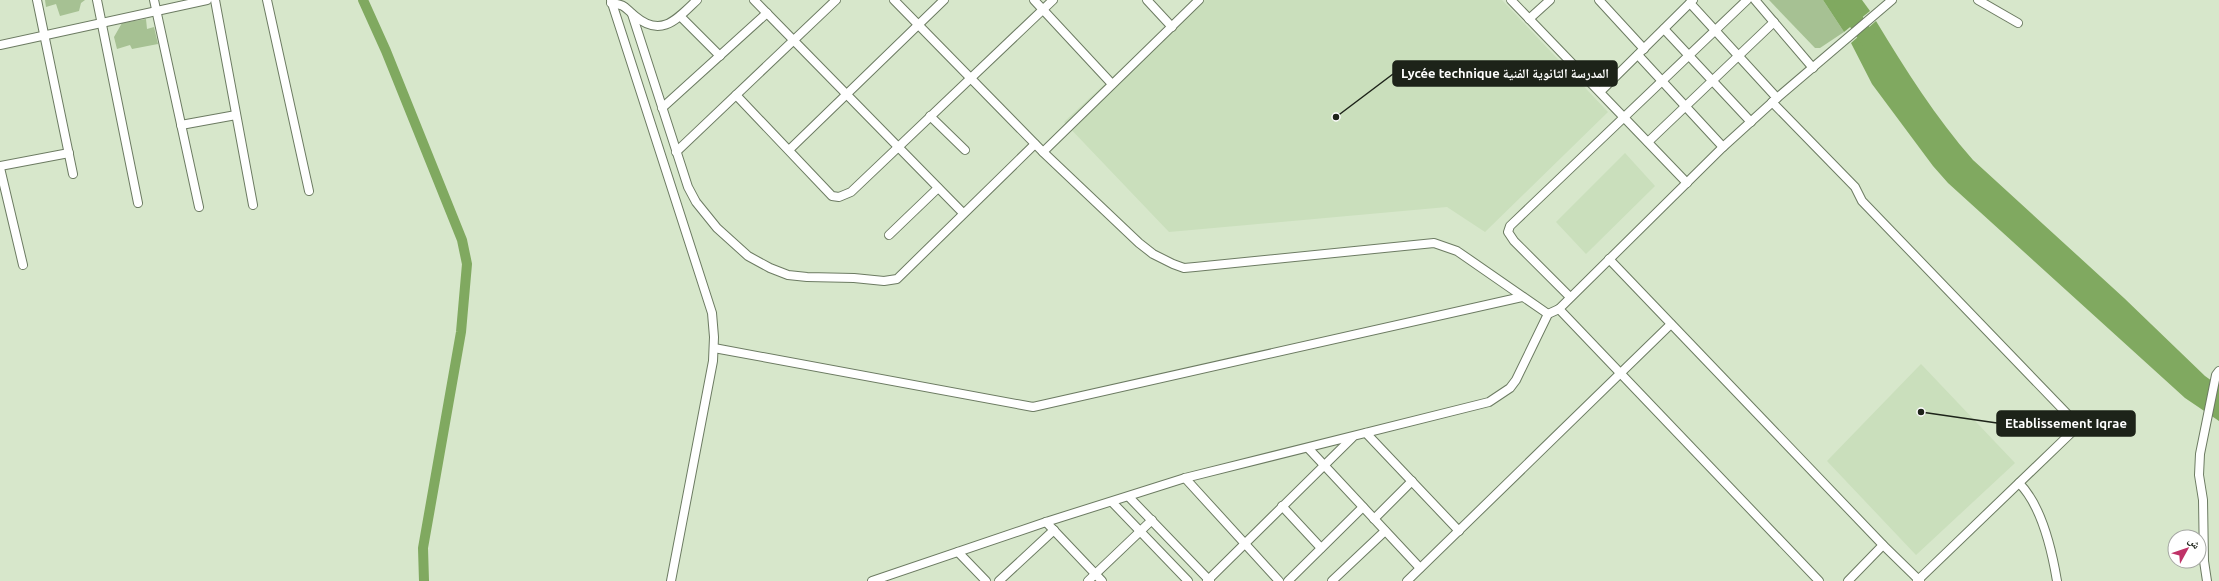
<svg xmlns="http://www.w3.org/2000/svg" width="2219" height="581" viewBox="0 0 2219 581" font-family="Ubuntu,'Noto Naskh Arabic',sans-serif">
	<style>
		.built { fill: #cadfbc }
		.green { fill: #a6c193 }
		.water { fill: #80a960 }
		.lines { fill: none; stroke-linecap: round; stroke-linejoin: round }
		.canal { stroke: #80a960; stroke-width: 10 }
		.river { stroke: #80a960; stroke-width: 16 }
		.minor-casing { stroke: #6c7b62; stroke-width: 10 }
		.minor { stroke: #fff; stroke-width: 8 }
		.leader { fill: none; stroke: #1d2319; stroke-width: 1.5 }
		.callout-dot { fill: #1d2319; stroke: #fff; stroke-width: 1.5 }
		.callout { fill: #1d2319; stroke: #1d2319; stroke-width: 1.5 }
		.callout-label { font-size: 13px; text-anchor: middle; font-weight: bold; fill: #fff }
	</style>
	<rect width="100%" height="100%" fill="#d7e7cb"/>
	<g class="built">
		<polygon points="1195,0 1502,0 1608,112 1485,232 1447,207 1169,232 1064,122"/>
		<polygon points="1625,153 1655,186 1586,254 1556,222"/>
		<polygon points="1921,364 2015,463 1916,555 1827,461"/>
	</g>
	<g class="green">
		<polygon points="45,0 85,0 81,3 79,11 60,16 56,4 46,7"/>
		<polygon points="1769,0 1823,0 1844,32 1820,48 1815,48"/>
		<polygon points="146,19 147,29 154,27 158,44 132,49 130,45 117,49 114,37 122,23"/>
	</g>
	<g class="water">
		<polygon points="1823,0 1862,0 1870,11 1844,32"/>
		<path d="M1876,21C1905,69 1936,118 1973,160L2124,298L2205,376L2219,386V421L2185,398L1948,183L1933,166L1872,84L1851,43Z"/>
	</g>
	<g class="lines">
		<polyline class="canal" points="363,0 386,51 462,240 467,264 461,332 423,548 424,581"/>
		<polyline class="river" points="1842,0 1875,50"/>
		<defs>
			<g id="minor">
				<polyline points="37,0 73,174"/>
				<polyline points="97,0 138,203"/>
				<polyline points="154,0 199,207"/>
				<polyline points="215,0 253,205"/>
				<polyline points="267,0 309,191"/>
				<polyline points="611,0 712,313 714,337 713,361 671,581"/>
				<polyline points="754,0 963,213"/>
				<polyline points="894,0 1043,152 1139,243 1153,254 1173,264 1184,268 1195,267 1434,243 1457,251 1548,314"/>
				<polyline points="1034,0 1112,84"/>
				<polyline points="1147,0 1172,27"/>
				<polyline points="1511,0 1687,183"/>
				<polyline points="1599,0 1644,49"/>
				<polyline points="1755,0 1813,68"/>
				<polyline points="1978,0 2018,23"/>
				<path d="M611,3C626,5 624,7 635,16C661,38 676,20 697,0"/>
				<polyline points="1690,3 1777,98"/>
				<polyline points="632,14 688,187 696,202 717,228 748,256 770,268 788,275 807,277 854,278 884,281 897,279 1035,144"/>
				<polyline points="680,16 720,56"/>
				<polyline points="1529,19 1550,0"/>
				<polyline points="1664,29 1751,122"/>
				<polyline points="0,45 207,0"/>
				<polyline points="1638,55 1723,147"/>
				<polyline points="1601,91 1693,0"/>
				<polyline points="736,95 832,196 839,197 851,192 1053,0"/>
				<polyline points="1772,102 1855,187 1862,201 2074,421 2072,432 1917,581"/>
				<polyline points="662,108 767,13"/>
				<polyline points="930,116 965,150"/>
				<polyline points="181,125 236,115"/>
				<polyline points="1648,142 1774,22"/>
				<polyline points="789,150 944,0"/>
				<polyline points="676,152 836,0"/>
				<polyline points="1043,152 1199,0"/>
				<polyline points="0,166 69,153"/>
				<polyline points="0,168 23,265"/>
				<polyline points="889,235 938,188"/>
				<polyline points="1609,259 1883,545 1920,581"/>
				<polyline points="1569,296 1514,241 1508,232 1510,226 1747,0"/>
				<polyline points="1559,309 1819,581"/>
				<polyline points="714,348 1033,407 1522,297"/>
				<polyline points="1366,433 1459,531"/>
				<polyline points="1309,449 1420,568"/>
				<polyline points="1185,478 1279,581"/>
				<path d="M2019,483C2041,505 2052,551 2057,581"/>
				<polyline points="1129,497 1210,581"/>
				<polyline points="1112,502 1188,581"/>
				<polyline points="1282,506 1321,548"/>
				<polyline points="1374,519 1412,481"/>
				<polyline points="1046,522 1102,581"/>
				<polyline points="958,552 986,581"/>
				<polyline points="872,581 1046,522 1185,478 1489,402 1510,388 1516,380 1548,314 1559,309 1723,147 1777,98 1892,0"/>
				<polyline points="999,581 1054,530"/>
				<polyline points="1088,581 1152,520"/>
				<polyline points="1207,581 1352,438"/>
				<polyline points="1288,581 1363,507"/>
				<polyline points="1332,581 1385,531"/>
				<polyline points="1407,581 1671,324"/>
				<polyline points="1848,581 1883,545"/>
				<polyline points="2207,581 2204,561 2203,500 2199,475 2200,454 2216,375 2219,371"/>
			</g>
		</defs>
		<use href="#minor" class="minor-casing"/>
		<use href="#minor" class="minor"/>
	</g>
	<path class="leader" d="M1336 117L1393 74M1921 412L1997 423"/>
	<g class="callout-dot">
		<circle cx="1336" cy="117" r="4"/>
		<circle cx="1921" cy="412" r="4"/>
	</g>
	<g class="callout">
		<rect x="1393" y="61" width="224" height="25" rx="4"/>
		<rect x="1997" y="411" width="138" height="25" rx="4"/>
	</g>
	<g class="callout-label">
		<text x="1505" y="78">Lycée technique المدرسة الثانوية الفنية</text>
		<text x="2066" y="428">Etablissement Iqrae</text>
	</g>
	<g transform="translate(2187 549) rotate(50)"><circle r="19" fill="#ffffff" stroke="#a5a7a3"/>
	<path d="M0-3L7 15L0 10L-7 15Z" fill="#bf3267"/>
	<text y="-6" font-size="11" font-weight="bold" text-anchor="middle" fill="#1d2319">ش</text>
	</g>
</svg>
